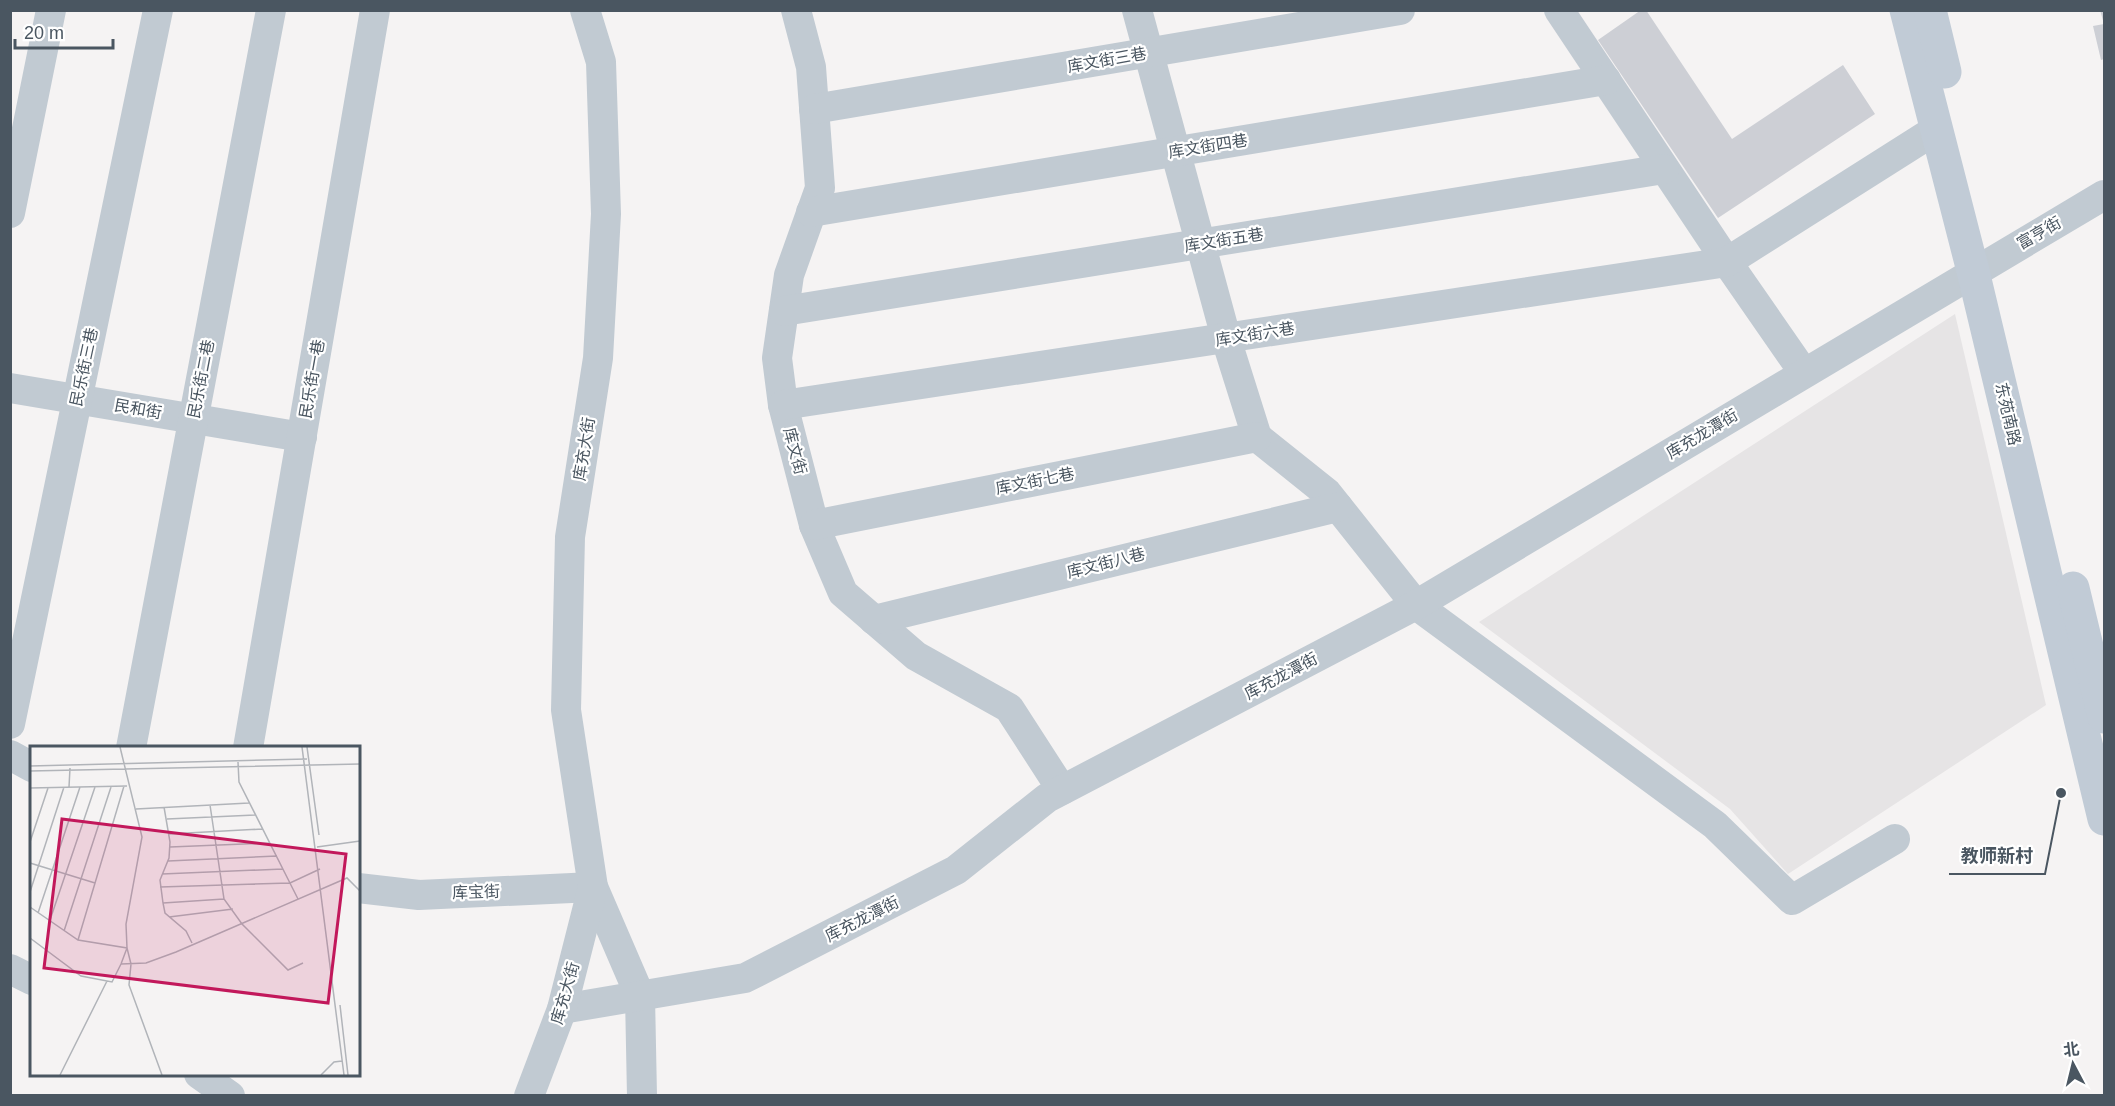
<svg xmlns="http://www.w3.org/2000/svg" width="2115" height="1106" viewBox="0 0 2115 1106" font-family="Helvetica,'Noto Sans SC',sans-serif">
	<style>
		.education { fill: #e6e4e5 }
		.building { fill: #cdcfd5 }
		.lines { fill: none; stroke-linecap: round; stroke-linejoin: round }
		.street { stroke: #c1cad2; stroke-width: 30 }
		.secondary { stroke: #c1cbd6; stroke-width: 33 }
		.labels { text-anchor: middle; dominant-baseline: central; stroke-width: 4.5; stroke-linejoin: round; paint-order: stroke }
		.street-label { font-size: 16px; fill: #4a5661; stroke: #fff }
		.inset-road { fill: none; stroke: #b1b4b9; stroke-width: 1.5 }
		.view { fill: #c2185b; fill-opacity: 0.15; stroke: #c2185b; stroke-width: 3 }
		.inset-edge { fill: none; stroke: #4a5661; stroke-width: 3 }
		.leader { fill: none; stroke: #4a5661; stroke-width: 2 }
		.callout-dot { fill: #4a5661; stroke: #fff; stroke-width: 2 }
		.callout-label { font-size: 18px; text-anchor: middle; font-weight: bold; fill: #4a5661; stroke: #fff; stroke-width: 4.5; stroke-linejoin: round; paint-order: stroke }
	</style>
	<rect width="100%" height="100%" fill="#f5f3f3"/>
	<polygon class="education" points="1955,314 2046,705 1788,874 1730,809 1479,622"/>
	<g class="building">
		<polygon points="1641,10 1646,10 1732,139 1843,65 1875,114 1718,218 1598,40"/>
		<polygon points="2100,10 2104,10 2104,59 2101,60 2093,26 2104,24"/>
	</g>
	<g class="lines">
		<g class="street">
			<polyline points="796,10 811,67 820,188 789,275 777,358 783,405 814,525 843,593 916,656 1009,708 1062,790"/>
			<polyline points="1137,10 1228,345 1257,437 1327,493 1416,605 1715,825 1792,900 1895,839"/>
			<polyline points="1559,10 1727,262 1804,373"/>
			<polyline points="814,109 1400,10"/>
			<polyline points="811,212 1606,80"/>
			<polyline points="10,213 51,10"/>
			<polyline points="784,311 1664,169"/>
			<polyline points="10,388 302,437"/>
			<polyline points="783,405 1727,262 1937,129"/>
			<polyline points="814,525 1257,437"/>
			<polyline points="874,620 1338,507"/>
			<polyline points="10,724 158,10"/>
			<polyline points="131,748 271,10"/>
			<polyline points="248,748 375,10"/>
			<polyline points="10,755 32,767"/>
			<polyline points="358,888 419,895 593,887 640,996 642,1096"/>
			<polyline points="10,969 32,980"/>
			<polyline points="562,1009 745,978 956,870 1047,798 1416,605 2104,195"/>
			<polyline points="199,1074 230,1096"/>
			<polyline points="529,1096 562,1009 593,887 566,710 570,537 598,358 606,214 601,62 585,10"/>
		</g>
		<g class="secondary">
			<polyline points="1906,10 1973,271 2104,819"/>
			<polyline points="1930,10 1945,72"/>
			<polyline points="2073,588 2104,717"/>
		</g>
	</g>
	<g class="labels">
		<g class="street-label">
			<text transform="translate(1107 60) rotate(-10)">库文街三巷</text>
			<text transform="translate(1208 146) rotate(-9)">库文街四巷</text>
			<text transform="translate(2039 233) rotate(-30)">富亨街</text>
			<text transform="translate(1224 240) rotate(-9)">库文街五巷</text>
			<text transform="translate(1255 334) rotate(-9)">库文街六巷</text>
			<text transform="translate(84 367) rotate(-78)">民乐街三巷</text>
			<text transform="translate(201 379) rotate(-79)">民乐街二巷</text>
			<text transform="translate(312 379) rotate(-80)">民乐街一巷</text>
			<text transform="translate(138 409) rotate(10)">民和街</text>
			<text transform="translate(2008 414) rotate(77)">东苑南路</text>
			<text transform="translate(1702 434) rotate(-31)">库充龙潭街</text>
			<text transform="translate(584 449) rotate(-81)">库充大街</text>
			<text transform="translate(795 451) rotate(75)">库文街</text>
			<text transform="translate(1035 481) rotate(-11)">库文街七巷</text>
			<text transform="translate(1106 563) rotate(-14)">库文街八巷</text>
			<text transform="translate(1281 676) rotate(-28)">库充龙潭街</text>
			<text transform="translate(476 892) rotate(-2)">库宝街</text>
			<text transform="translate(862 919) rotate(-27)">库充龙潭街</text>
			<text transform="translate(565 993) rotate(-74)">库充大街</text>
		</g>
	</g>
	<g transform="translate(30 746)">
		<rect width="330" height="330" fill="#f5f3f3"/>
		<path class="inset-road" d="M272,1L314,329M277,1L289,89M208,16L209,36L268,153M0,20L277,13M0,25L330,18M39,41L40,22M0,42L97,40M180,59L194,153L212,178L258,224L273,217M134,61L140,96L139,112L130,134L133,157L135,167L156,185L162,197M106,63L219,57M137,73L225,69M139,88L233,83M0,96L18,42M140,101L240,97M287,101L330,95M138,115L247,110M0,117L65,137M132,128L253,123M130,141L260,137L290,123M0,146L34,41M133,157L194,153M0,161L48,194L97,202L101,218L99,239L132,329M8,167L50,41M139,171L203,163M20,174L65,41M34,185L81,41M0,192L51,230L82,236L91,218L97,202L96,178L112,91L90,1M48,194L94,40M91,218L116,217L146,206L317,132L330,145M310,259L318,329M30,329L77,235M291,329L304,316L312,315"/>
		<path class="view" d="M32,73L316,108L298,257L14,222Z"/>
		<rect width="330" height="330" class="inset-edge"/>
	</g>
	<path class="leader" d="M2061 793L2045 874H1949"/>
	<circle class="callout-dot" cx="2061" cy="793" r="6"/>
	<g class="callout-label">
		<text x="1997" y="862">教师新村</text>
	</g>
	<rect width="2115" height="1106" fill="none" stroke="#4a5661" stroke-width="24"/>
	<g transform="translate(2073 1064) rotate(353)" stroke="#ffffff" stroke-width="4.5" paint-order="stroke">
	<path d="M0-4.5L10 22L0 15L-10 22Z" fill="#4a5661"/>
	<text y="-9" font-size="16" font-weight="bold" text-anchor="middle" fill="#4a5661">北</text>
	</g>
	<path d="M15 39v9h98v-9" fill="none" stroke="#4a5661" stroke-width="3"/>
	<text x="24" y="39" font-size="18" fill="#4a5661" stroke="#ffffff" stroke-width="4.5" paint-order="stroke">20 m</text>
</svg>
